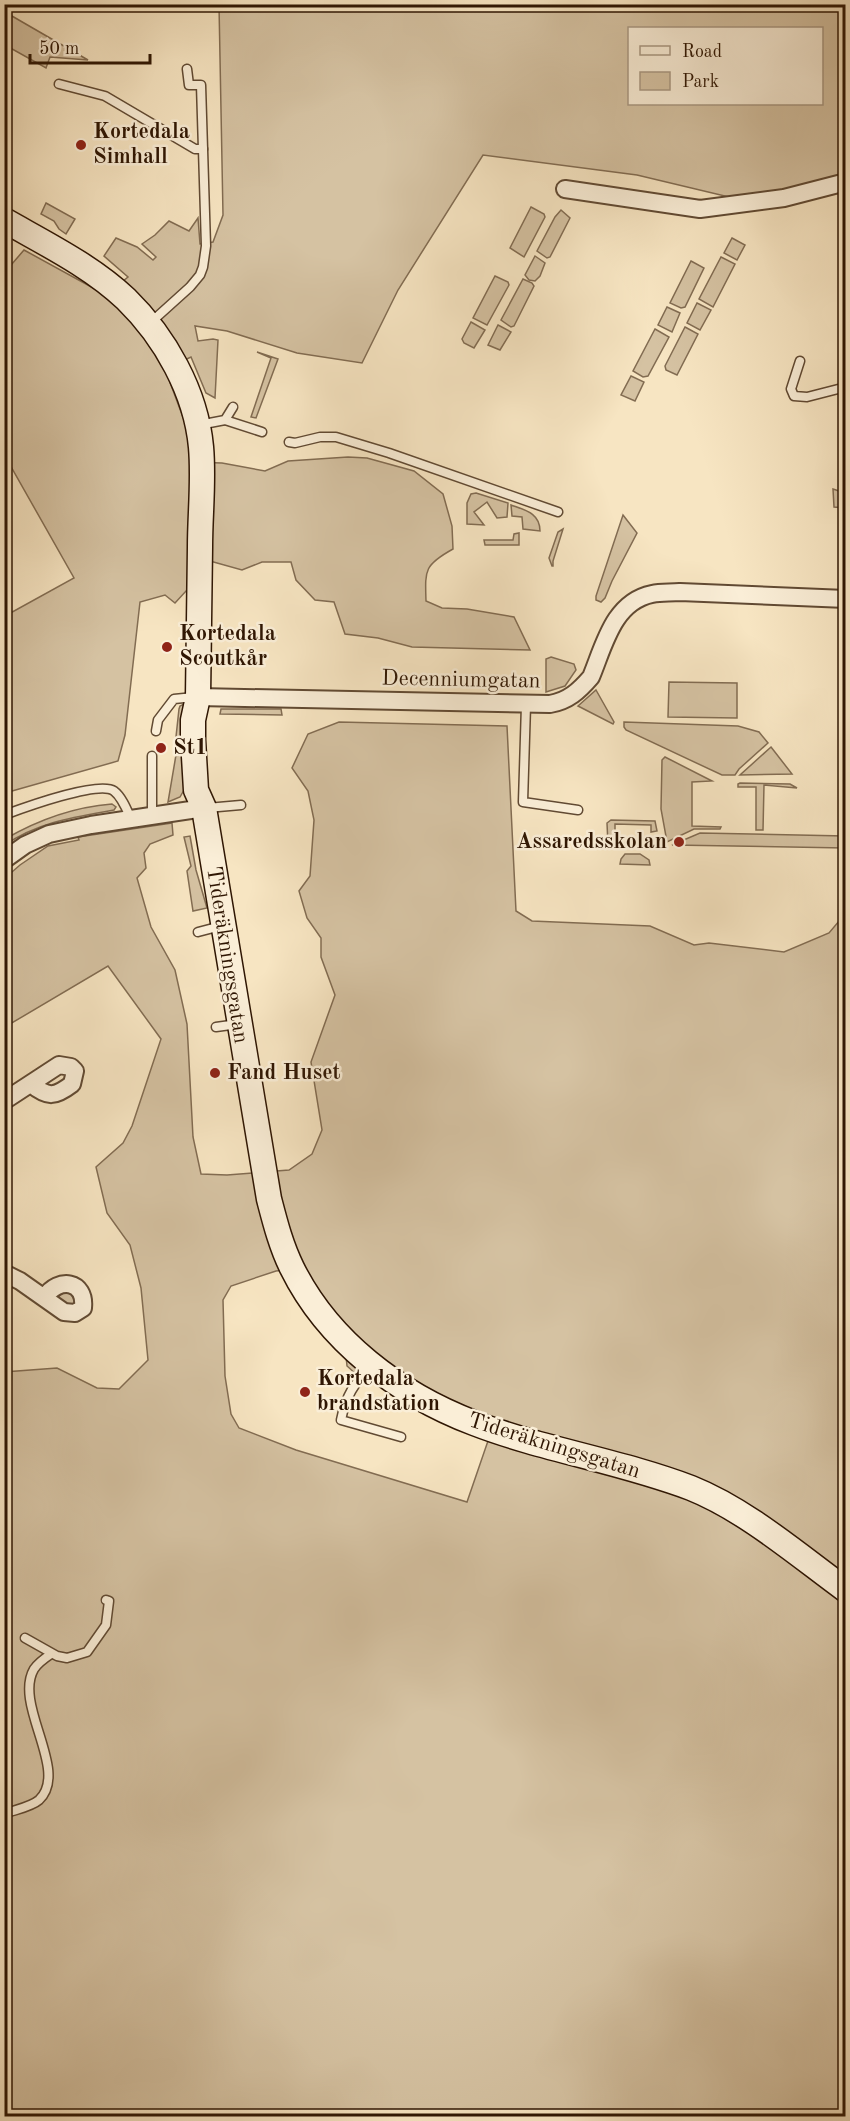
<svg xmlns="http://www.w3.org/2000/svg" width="850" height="2121" viewBox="0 0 850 2121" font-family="'Old Standard TT',serif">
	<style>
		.green { fill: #d5c2a2; stroke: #826c52; stroke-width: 1.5; fill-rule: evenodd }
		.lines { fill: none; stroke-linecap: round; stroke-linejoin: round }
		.lane-casing { stroke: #614a33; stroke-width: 11 }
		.street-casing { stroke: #614a33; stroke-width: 20 }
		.secondary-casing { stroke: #2f1603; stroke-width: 27 }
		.lane { stroke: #faeed7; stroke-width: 8 }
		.street { stroke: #faeed7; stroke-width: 16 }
		.secondary { stroke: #faeed7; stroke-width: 24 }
		.poi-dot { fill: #8f2418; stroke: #faeed7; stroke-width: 2 }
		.labels { text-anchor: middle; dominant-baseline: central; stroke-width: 5; stroke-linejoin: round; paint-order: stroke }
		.poi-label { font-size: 22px; font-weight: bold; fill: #2f1603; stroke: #faeed7; text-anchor: start }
		.street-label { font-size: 22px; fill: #2f1603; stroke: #faeed7 }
	</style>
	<rect width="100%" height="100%" fill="#f7e5c2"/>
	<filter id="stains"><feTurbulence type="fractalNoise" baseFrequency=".00333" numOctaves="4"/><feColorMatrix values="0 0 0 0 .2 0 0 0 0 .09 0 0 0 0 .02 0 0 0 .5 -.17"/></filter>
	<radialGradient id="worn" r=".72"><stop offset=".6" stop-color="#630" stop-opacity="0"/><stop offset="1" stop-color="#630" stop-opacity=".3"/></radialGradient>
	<g class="green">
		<path d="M219,5H845V173L805,188L729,197L637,175L483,155L398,290L362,363L297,353L227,331L195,326L198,341L213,339L218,340L215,398L206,393L191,357L165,369L187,428L191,462L222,463L265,471L288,461L348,457L367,458L414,471L443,494L452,526L453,549C424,565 425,570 426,601L442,608L467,609L514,617L530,650L412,647L378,638L345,634L334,602L315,600L296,580L291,562H262L242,570L192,556L187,590L175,603L165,595L140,602L125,735L118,761L5,793V616L74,578L5,456V272L24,250L106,295L128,277L104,256L116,238L137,247L153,260L156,257L142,244L155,235L169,221L189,231L198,218L200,244L213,242L223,215ZM630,28H822V104H630Z"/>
		<polygon points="5,12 88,60 50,57 46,68 5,45"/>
		<polygon points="46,203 75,219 66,234 59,229 54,221 41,214"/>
		<polygon points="531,207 544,214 545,217 524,257 510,248"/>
		<polygon points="561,210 570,218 550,257 547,258 537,251 555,217"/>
		<polygon points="732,238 745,245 737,260 724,253"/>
		<polygon points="535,256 545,263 540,276 535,281 529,280 525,275"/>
		<polygon points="721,257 735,264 713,307 699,299"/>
		<polygon points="691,261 704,268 685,307 681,308 670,303"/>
		<polygon points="495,276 508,282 509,285 487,325 473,318"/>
		<polygon points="523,279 532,283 534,286 514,326 511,327 501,320"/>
		<polygon points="697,303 711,310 700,330 687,323"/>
		<polygon points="667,307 680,313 672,332 658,325"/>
		<polygon points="471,322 485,330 474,348 464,343 462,339"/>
		<polygon points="498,325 511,332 500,350 488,345"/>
		<polygon points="685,327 698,334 677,375 666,370 665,366"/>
		<polygon points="655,329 669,337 648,376 643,377 633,371"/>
		<polygon points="257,352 278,359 256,418 251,417 271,358"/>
		<polygon points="631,376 644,382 635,401 621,395"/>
		<polygon points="833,489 845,493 845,508 834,507"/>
		<polygon points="476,493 508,503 507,517 497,518 487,502 474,512 484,525 467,524 467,503 471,494"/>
		<path d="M511,505C525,510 540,513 540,531L523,529L522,517L512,516Z"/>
		<polygon points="623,515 637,533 612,581 605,598 601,602 596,600 596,596"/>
		<polygon points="563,529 553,561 553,566 552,566 549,558 558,532"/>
		<polygon points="519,533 519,545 485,545 484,540 513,540 514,534"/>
		<polygon points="551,657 574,664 576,670 565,686 546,692 546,659"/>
		<polygon points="669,682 737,683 737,718 668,717"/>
		<polygon points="596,690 614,722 613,724 578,706"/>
		<polygon points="184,704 187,705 185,738 175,746 179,709 180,706"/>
		<polygon points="221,709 281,709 282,715 220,714"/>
		<path d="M339,722L507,726L516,911L532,921L650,926L694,945L709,943L784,952L829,933L845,914V2116H5L4,1372L57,1368L97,1388L119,1389L148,1360L141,1288L130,1245L107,1213L96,1167L123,1143L132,1126L161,1039L108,966L5,1027V878L20,865L48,846L79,840L78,837L172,823L173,835L150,844L144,853L146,868L137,878L151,927L175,970L187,1024L193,1137L201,1174L227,1175L289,1170L312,1154L322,1130L311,1062L335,995L321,957V938L307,918L299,891L310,876L314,820L308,791L292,768L308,734ZM285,1270L346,1356L347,1366L368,1385L375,1383L416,1406L489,1438L467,1502L296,1450L239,1428L231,1414L225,1376L223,1300L231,1286L276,1271Z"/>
		<polygon points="624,722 738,726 759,732 768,743 739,769 735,775 722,775 626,730 624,727"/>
		<polygon points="184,744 184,790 180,797 168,802 177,749"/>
		<polygon points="771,747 792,774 740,775"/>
		<polygon points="665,757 712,781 692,782 692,826 721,827 720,829 694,829 667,842 661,809 662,760"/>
		<polygon points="740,783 790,784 797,788 764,785 763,830 756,830 756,787 738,787 738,784"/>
		<path d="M112,804L116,807L114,810C75,817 38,822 5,845V839C38,820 74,807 112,804Z"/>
		<polygon points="611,820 655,821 657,831 651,832 651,825 615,824 615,843 650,844 651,838 658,838 659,844 654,846 608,845 607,823"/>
		<polygon points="700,833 845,836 845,848 672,845"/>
		<polygon points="190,836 196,870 207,908 193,911 187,871 191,866 184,837"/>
		<polygon points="625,854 640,854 649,860 650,865 620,864 621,859"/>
		<polygon points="72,1290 76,1301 69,1307 58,1300 59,1294"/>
	</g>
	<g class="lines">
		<defs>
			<g id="lane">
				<polyline points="59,84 105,96 195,149 203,149"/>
				<polyline points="149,324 190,287 200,275 203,267 206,246 201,85 189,85 187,69"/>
				<polyline points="800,361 791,389 794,396 807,397 846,387"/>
				<polyline points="225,420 262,432"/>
				<polyline points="199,425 225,420 233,407"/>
				<polyline points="289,442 295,443 320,437 336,437 389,453 558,512"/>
				<polyline points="526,705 523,802 578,810"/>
				<polyline points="156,731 158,720 174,699 194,697"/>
				<polyline points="152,756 152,816"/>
				<polyline points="207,808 241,805"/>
				<path d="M4,815C23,808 99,780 114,791C122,797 127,810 131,819"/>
				<polyline points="198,932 221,926"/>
				<polyline points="216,1027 238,1024"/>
				<path d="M371,1366C354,1384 346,1395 341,1420L401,1437"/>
				<polyline points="25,1638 57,1656 67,1658 87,1652 106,1625 109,1601 106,1600"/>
				<path d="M4,1814C14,1810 31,1807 39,1800C70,1771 13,1705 34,1669C38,1663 45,1658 51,1654"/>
			</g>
			<g id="street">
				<polyline points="565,189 700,209 784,198 846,182"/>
				<path d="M198,697L550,704C568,701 579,691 591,677C604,646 613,602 652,594C661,592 670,593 680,592L846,599"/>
				<polyline points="4,860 25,845 49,834 91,825 204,808"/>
				<path d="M4,1101L59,1065L71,1067L75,1071L72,1084C55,1097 48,1098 31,1084"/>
				<path d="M4,1273L20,1281L64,1312L75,1313L83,1308C86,1280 58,1277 45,1297"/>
			</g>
			<path id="secondary" d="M4,220C46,244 91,266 126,299C165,337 196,392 201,447C204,480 200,514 200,547C199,597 199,647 198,697L193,720V740L196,790L204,808L269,1199C275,1222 281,1246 292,1268C328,1341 398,1394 474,1423C544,1450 620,1461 691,1488C746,1510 798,1555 846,1590"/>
		</defs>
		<use href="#lane" class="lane-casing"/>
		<use href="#street" class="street-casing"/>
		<use href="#secondary" class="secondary-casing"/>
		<use href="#lane" class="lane"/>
		<use href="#street" class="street"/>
		<use href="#secondary" class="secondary"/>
	</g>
	<g class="poi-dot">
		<circle cx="81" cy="145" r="6"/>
		<circle cx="167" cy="647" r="6"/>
		<circle cx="161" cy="748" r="6"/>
		<circle cx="679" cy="842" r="6"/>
		<circle cx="215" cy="1073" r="6"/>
		<circle cx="305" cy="1392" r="6"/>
	</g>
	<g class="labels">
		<g class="poi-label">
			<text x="93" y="132">Kortedala<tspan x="93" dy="25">Simhall</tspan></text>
			<text x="179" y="634">Kortedala<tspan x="179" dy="25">Scoutkår</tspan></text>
			<text x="173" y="748">St1</text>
			<text x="667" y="842" text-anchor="end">Assaredsskolan</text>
			<text x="227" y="1073">Fand Huset</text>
			<text x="317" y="1379">Kortedala<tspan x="317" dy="25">brandstation</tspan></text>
		</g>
		<g class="street-label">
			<text transform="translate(461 680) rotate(1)">Decenniumgatan</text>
			<text transform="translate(227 955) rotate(81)">Tideräkningsgatan</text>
			<text transform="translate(554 1446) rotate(17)">Tideräkningsgatan</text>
		</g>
	</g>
	<rect width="850" height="2121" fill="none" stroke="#f7e5c2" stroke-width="24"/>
	<rect x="6" y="6" width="838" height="2109" fill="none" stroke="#2f1603" stroke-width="3"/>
	<rect x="12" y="12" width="826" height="2097" fill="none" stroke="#2f1603" stroke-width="1.5"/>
	<rect x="628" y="27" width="195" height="78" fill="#faeed7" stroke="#a99882" stroke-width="1.5"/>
	<rect x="640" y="46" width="30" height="9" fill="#faeed7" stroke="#a99882" stroke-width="1.5"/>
	<text x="682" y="57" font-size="18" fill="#2f1603">Road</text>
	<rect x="640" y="72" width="30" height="18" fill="#d5c2a2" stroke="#a99882" stroke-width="1.5"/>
	<text x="682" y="87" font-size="18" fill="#2f1603">Park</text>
	<path d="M30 54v9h120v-9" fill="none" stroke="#2f1603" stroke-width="3"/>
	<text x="39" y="54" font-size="18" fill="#2f1603" stroke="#faeed7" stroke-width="4.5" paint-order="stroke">50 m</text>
	<rect width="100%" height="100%" filter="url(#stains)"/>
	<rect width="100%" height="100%" fill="url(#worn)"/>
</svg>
